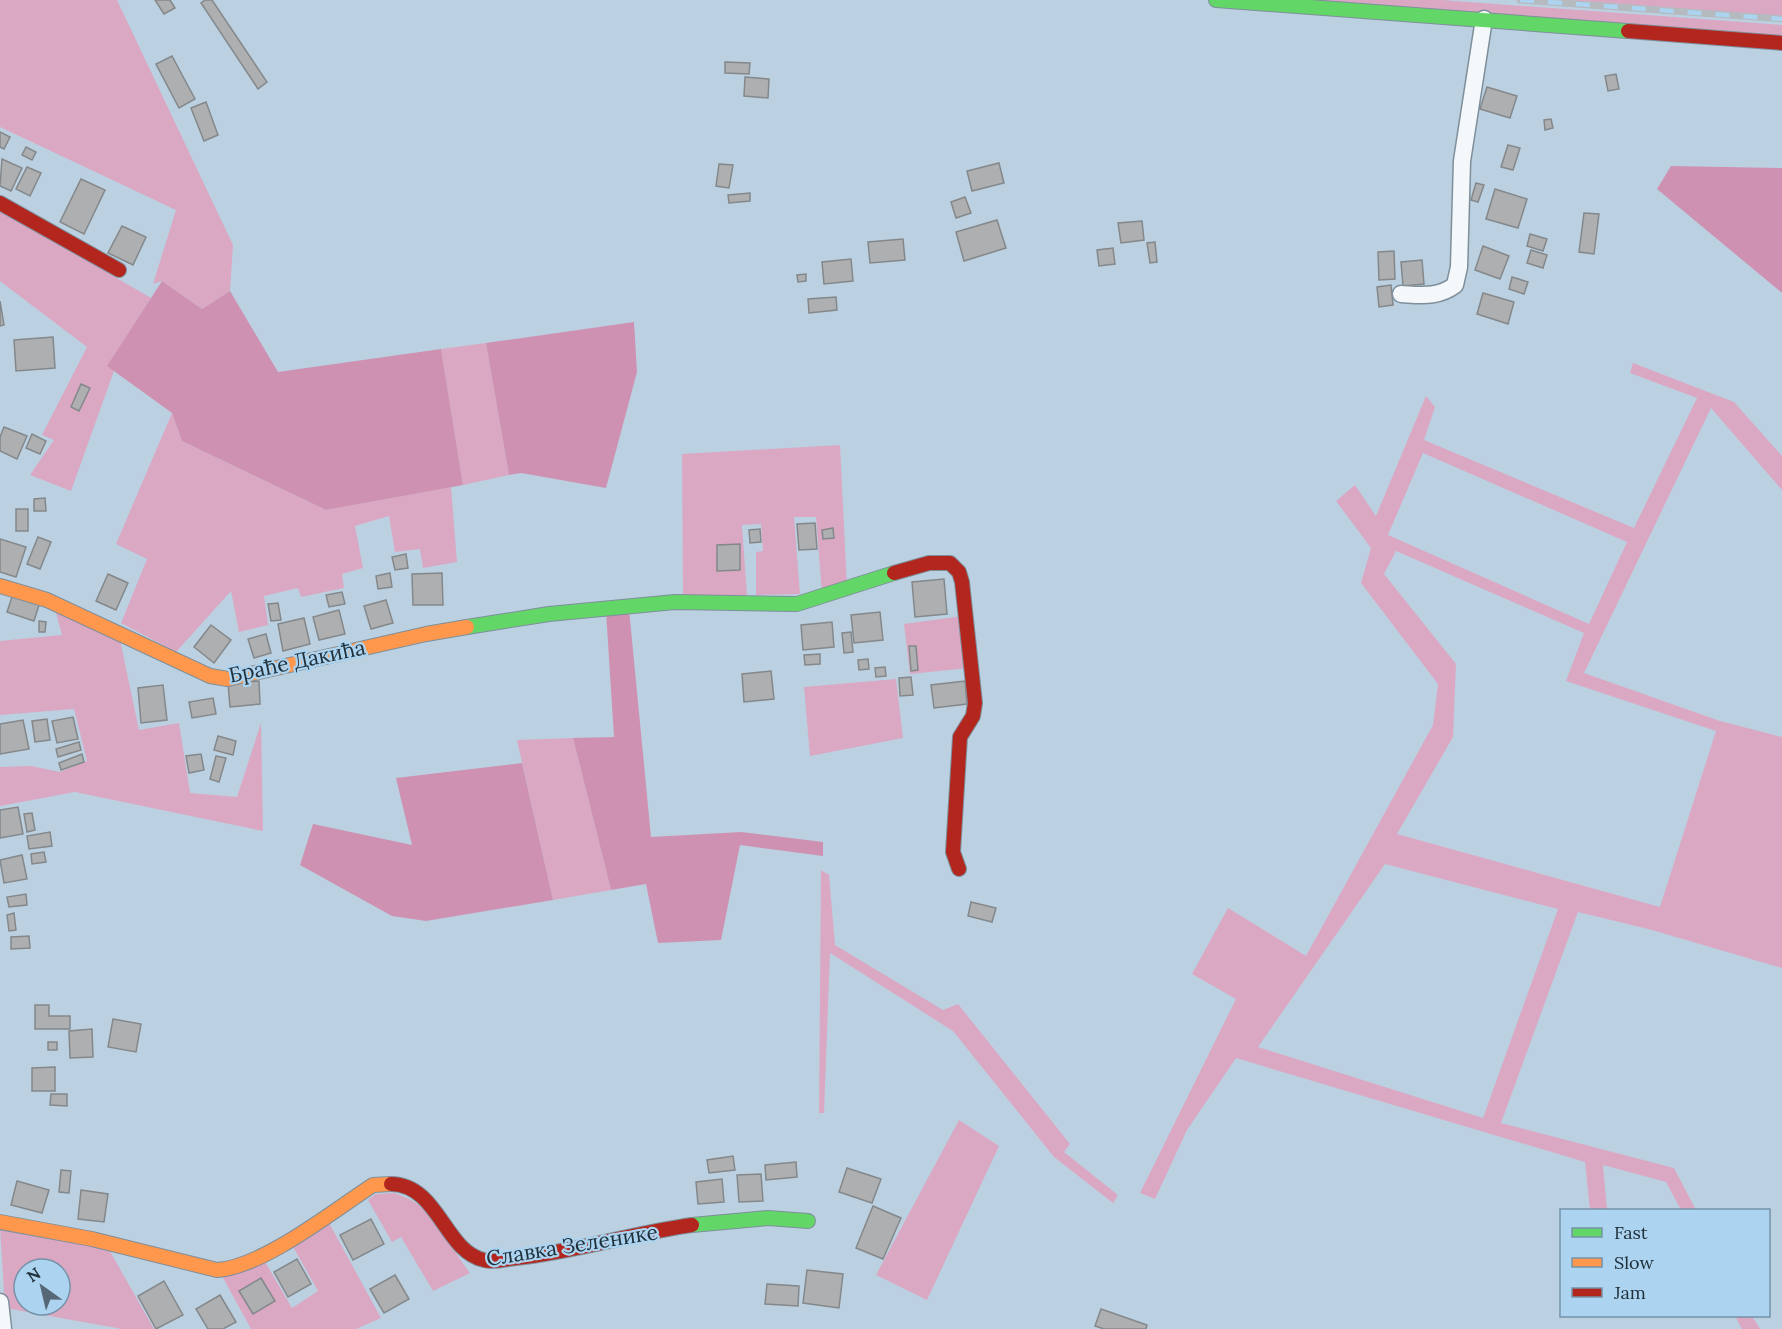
<svg xmlns="http://www.w3.org/2000/svg" width="1782" height="1329" viewBox="0 0 1782 1329" font-family="Lora,serif">
	<style>
		.green { fill: #dba8c4; fill-rule: evenodd }
		.forest { fill: #ce91b2 }
		.building { fill: #adafb1; stroke: #84888b; stroke-width: 1.5 }
		.lines { fill: none; stroke-linecap: round; stroke-linejoin: round }
		.street-casing { stroke: #7e8f9b; stroke-width: 19 }
		.fast-casing { stroke: #7e8f9b; stroke-width: 16 }
		.slow-casing { stroke: #7e8f9b; stroke-width: 16 }
		.jam-casing { stroke: #7e8f9b; stroke-width: 16 }
		.street { stroke: #f5f8fa; stroke-width: 16 }
		.fast { stroke: #63d668; stroke-width: 14 }
		.slow { stroke: #ff974d; stroke-width: 14 }
		.jam { stroke: #b3261e; stroke-width: 14 }
		.rail-casing { stroke: #b4babe; stroke-width: 7 }
		.rail { stroke: #acd4f0; stroke-width: 4.5; stroke-dasharray: 14; stroke-linecap: butt }
		.labels { text-anchor: middle; dominant-baseline: central; stroke-width: 4.5; stroke-linejoin: round; paint-order: stroke }
		.street-label { font-size: 21px; fill: #20303b; stroke: #acd4f0 }
	</style>
	<rect width="100%" height="100%" fill="#bbd1e1"/>
	<g class="green">
		<polygon points="0,0 117,0 233,245 230,291 202,309 162,281 153,284 176,210 0,127"/>
		<polygon points="1309,0 1442,0 1782,25 1782,37"/>
		<polygon points="1567,0 1782,0 1782,16"/>
		<polygon points="0,210 151,298 108,365 114,371 71,491 30,475 54,440 42,435 87,347 0,281"/>
		<polygon points="486,343 509,475 463,485 441,349"/>
		<path d="M1633,363L1734,402L1782,456V490L1711,408L1584,673L1720,721L1782,737V968L1652,930L1578,912L1501,1123L1674,1168L1696,1210H1681L1666,1182L1603,1165L1607,1210H1590L1585,1162L1236,1058L1187,1130L1155,1199L1140,1193L1236,999L1192,974L1228,908L1306,956L1433,725L1438,684L1361,583L1371,548L1336,501L1355,485L1376,516L1426,396L1435,407L1424,440L1634,528L1697,398L1630,373ZM1423,453L1627,542L1589,624L1388,535ZM1396,551L1584,633L1566,681L1716,731L1660,907L1397,834L1453,737L1456,664L1384,574ZM1385,864L1558,909L1483,1118L1258,1047Z"/>
		<polygon points="172,413 182,441 326,510 451,487 457,562 423,568 420,549 395,552 389,516 355,526 363,568 342,574 344,588 301,597 298,588 264,596 268,625 239,632 231,591 176,652 121,623 147,559 116,544"/>
		<polygon points="840,445 847,587 822,594 816,517 794,517 800,594 756,595 756,552 763,551 761,524 742,525 747,595 683,599 682,454"/>
		<polygon points="54,605 119,635 139,730 179,723 190,793 237,797 261,723 263,831 75,792 0,806 0,767 31,766 60,772 87,761 74,709 0,715 0,641 62,635"/>
		<polygon points="970,615 978,667 910,674 904,624"/>
		<polygon points="896,679 903,738 810,756 804,687"/>
		<polygon points="573,738 611,890 553,900 517,740"/>
		<polygon points="821,870 829,875 835,945 943,1010 958,1004 1070,1144 1064,1152 1118,1195 1113,1203 1054,1157 953,1031 830,953 824,1113 819,1113"/>
		<polygon points="959,1120 999,1146 927,1300 876,1275"/>
		<path d="M394,1193C437,1206 445,1241 470,1273L433,1291L401,1237L392,1242L368,1200L376,1194Z"/>
		<polygon points="328,1221 381,1318 356,1329 251,1329 222,1276 264,1260 292,1308 318,1291 292,1245"/>
		<path d="M0,1227L107,1246L154,1329H122L5,1308ZM24,1269H60V1305H24Z"/>
		<polygon points="1735,1316 1752,1316 1760,1329 1742,1329"/>
	</g>
	<g class="forest">
		<polygon points="1671,166 1782,168 1782,293 1657,189"/>
		<polygon points="162,281 202,309 230,291 278,372 441,349 463,485 326,510 182,441 172,413 107,366"/>
		<polygon points="634,322 637,372 606,488 521,473 509,475 486,343"/>
		<polygon points="629,609 651,837 741,832 823,842 823,856 740,845 721,940 658,943 646,884 611,890 573,738 614,737 606,611"/>
		<polygon points="522,763 553,900 426,921 392,916 300,865 313,824 412,845 396,778"/>
	</g>
	<g class="building">
		<polygon points="155,0 170,0 175,8 164,14"/>
		<polygon points="205,0 212,0 267,82 258,89 201,3"/>
		<polygon points="172,56 195,99 179,108 156,64"/>
		<polygon points="725,62 750,63 749,74 725,73"/>
		<polygon points="1616,74 1619,89 1608,91 1605,76"/>
		<polygon points="745,77 769,79 768,98 744,96"/>
		<polygon points="1487,87 1517,96 1510,118 1480,109"/>
		<polygon points="206,102 218,135 204,141 191,108"/>
		<polygon points="1551,119 1553,128 1545,130 1544,120"/>
		<polygon points="0,132 10,137 4,149 0,147"/>
		<polygon points="1508,145 1520,148 1513,170 1501,167"/>
		<polygon points="26,147 36,152 32,160 22,155"/>
		<polygon points="2,159 22,168 11,191 0,186"/>
		<polygon points="999,163 1004,183 972,191 967,171"/>
		<polygon points="719,164 733,165 729,188 716,186"/>
		<polygon points="27,167 41,173 30,196 16,189"/>
		<polygon points="81,179 105,190 84,234 60,222"/>
		<polygon points="1476,183 1484,185 1478,202 1471,200"/>
		<polygon points="1495,189 1527,199 1518,228 1486,219"/>
		<polygon points="750,193 750,201 729,203 728,195"/>
		<polygon points="965,197 971,213 956,218 951,202"/>
		<polygon points="1584,213 1599,214 1594,254 1579,252"/>
		<polygon points="997,220 1006,248 964,261 956,232"/>
		<polygon points="1142,221 1144,240 1121,243 1118,223"/>
		<polygon points="122,226 146,237 133,265 108,253"/>
		<polygon points="1530,234 1547,239 1543,251 1527,246"/>
		<polygon points="903,239 905,260 870,263 868,242"/>
		<polygon points="1155,242 1157,262 1150,263 1147,243"/>
		<polygon points="1483,246 1509,256 1500,279 1475,270"/>
		<polygon points="1113,248 1115,264 1099,266 1097,250"/>
		<polygon points="1531,250 1547,255 1543,268 1527,263"/>
		<polygon points="1394,251 1395,279 1379,280 1378,252"/>
		<polygon points="851,259 853,281 824,284 822,262"/>
		<polygon points="1422,260 1424,284 1403,286 1401,262"/>
		<polygon points="806,274 806,281 798,282 797,275"/>
		<polygon points="1512,277 1528,282 1524,294 1509,289"/>
		<polygon points="1391,285 1393,305 1379,307 1377,287"/>
		<polygon points="1483,293 1514,302 1508,324 1477,314"/>
		<polygon points="836,297 837,310 809,313 808,299"/>
		<polygon points="0,301 4,325 0,326"/>
		<polygon points="53,337 55,368 16,371 14,340"/>
		<polygon points="81,384 90,388 79,411 71,407"/>
		<polygon points="4,427 27,436 17,459 0,451 0,437"/>
		<polygon points="32,434 46,441 40,454 26,448"/>
		<polygon points="45,498 46,511 34,511 34,499"/>
		<rect x="16" y="509" width="12" height="22"/>
		<polygon points="815,523 817,549 799,550 797,524"/>
		<polygon points="833,528 834,538 823,539 822,530"/>
		<polygon points="760,529 761,542 750,543 749,530"/>
		<polygon points="38,537 51,542 40,569 27,564"/>
		<polygon points="0,539 26,547 16,577 0,572"/>
		<polygon points="740,544 740,570 717,571 717,545"/>
		<polygon points="406,554 408,568 395,570 392,557"/>
		<polygon points="390,573 392,587 378,589 376,576"/>
		<polygon points="442,573 443,605 413,605 412,574"/>
		<polygon points="108,574 128,583 116,610 96,601"/>
		<polygon points="944,579 947,614 915,617 912,582"/>
		<polygon points="342,592 345,604 329,607 326,595"/>
		<polygon points="13,594 40,602 34,621 7,612"/>
		<polygon points="386,600 393,623 371,629 364,606"/>
		<polygon points="278,603 281,620 271,621 268,604"/>
		<polygon points="339,610 345,634 319,640 313,617"/>
		<polygon points="880,612 883,640 854,643 851,615"/>
		<polygon points="304,618 310,644 283,651 278,624"/>
		<polygon points="39,621 46,622 45,632 39,632"/>
		<polygon points="832,622 834,647 803,650 801,625"/>
		<polygon points="211,625 231,640 214,663 194,647"/>
		<polygon points="851,632 853,652 844,653 842,633"/>
		<polygon points="266,634 271,653 254,658 248,639"/>
		<polygon points="909,646 916,646 918,670 911,671"/>
		<polygon points="820,654 820,664 805,665 804,655"/>
		<polygon points="868,659 869,669 859,670 858,660"/>
		<polygon points="885,667 886,676 876,677 875,668"/>
		<polygon points="771,671 774,699 744,702 742,674"/>
		<polygon points="911,677 913,695 900,696 899,678"/>
		<polygon points="259,681 260,704 230,707 228,683"/>
		<polygon points="965,681 967,704 934,708 931,685"/>
		<polygon points="163,685 167,720 141,723 138,688"/>
		<polygon points="213,698 216,714 192,718 189,702"/>
		<polygon points="73,717 78,739 57,743 52,721"/>
		<polygon points="47,719 50,740 35,742 32,721"/>
		<polygon points="23,720 29,749 0,754 0,724"/>
		<polygon points="218,736 236,741 233,755 214,750"/>
		<polygon points="79,742 81,750 58,757 56,749"/>
		<polygon points="82,754 84,762 61,770 59,763"/>
		<polygon points="201,754 204,770 189,773 186,756"/>
		<polygon points="216,756 226,758 219,782 210,779"/>
		<polygon points="18,807 23,834 0,838 0,810"/>
		<polygon points="32,813 35,830 27,832 24,814"/>
		<polygon points="50,832 52,846 29,849 27,836"/>
		<polygon points="44,852 46,862 32,864 31,854"/>
		<polygon points="22,855 27,879 4,883 0,860"/>
		<polygon points="26,894 27,905 9,907 7,897"/>
		<polygon points="971,902 996,908 992,922 968,916"/>
		<polygon points="14,913 16,930 9,931 7,915"/>
		<polygon points="29,936 30,948 11,949 11,937"/>
		<polygon points="35,1005 49,1005 49,1016 70,1016 70,1029 35,1029"/>
		<polygon points="113,1019 141,1024 136,1052 108,1047"/>
		<polygon points="92,1029 93,1057 70,1058 69,1031"/>
		<rect x="48" y="1042" width="9" height="8"/>
		<polygon points="55,1067 55,1091 32,1091 32,1068"/>
		<polygon points="51,1094 67,1094 67,1106 50,1105"/>
		<polygon points="733,1156 735,1170 709,1173 707,1160"/>
		<polygon points="796,1162 797,1177 766,1180 765,1165"/>
		<polygon points="847,1168 881,1179 872,1203 839,1192"/>
		<polygon points="61,1170 71,1171 69,1193 59,1192"/>
		<polygon points="761,1174 763,1201 739,1202 737,1175"/>
		<polygon points="722,1179 724,1202 698,1204 696,1182"/>
		<polygon points="17,1181 49,1190 42,1213 11,1205"/>
		<polygon points="81,1190 108,1194 104,1222 78,1219"/>
		<polygon points="873,1206 901,1218 883,1259 856,1248"/>
		<polygon points="371,1219 384,1244 353,1260 340,1235"/>
		<polygon points="297,1259 311,1284 288,1297 274,1272"/>
		<polygon points="807,1270 843,1274 839,1308 803,1303"/>
		<polygon points="395,1275 409,1299 384,1313 370,1289"/>
		<polygon points="261,1278 275,1301 253,1314 239,1291"/>
		<polygon points="164,1281 183,1315 156,1329 138,1296"/>
		<polygon points="767,1284 799,1286 798,1306 765,1304"/>
		<polygon points="220,1295 236,1322 223,1329 208,1329 196,1309"/>
		<polygon points="1101,1309 1147,1325 1146,1329 1104,1329 1095,1326"/>
	</g>
	<g class="lines">
		<defs>
			<g id="street">
				<path d="M1401,294C1421,295 1438,298 1455,285L1459,267L1462,161L1484,19"/>
				<polyline points="0,1302 3,1329"/>
			</g>
			<g id="fast">
				<polyline points="1216,0 1628,31"/>
				<polyline points="467,627 549,614 675,602 797,604 894,573"/>
				<polyline points="692,1225 768,1218 808,1221"/>
			</g>
			<g id="slow">
				<polyline points="0,586 47,600 210,676 228,679 426,634 467,627"/>
				<path d="M0,1222L92,1239L217,1270C263,1267 333,1211 373,1185L391,1184"/>
			</g>
			<g id="jam">
				<polyline points="1628,31 1782,43"/>
				<polyline points="0,203 119,270"/>
				<polyline points="894,573 929,563 950,563 959,572 962,582 975,703 973,716 960,737 953,852 959,869"/>
				<path d="M391,1184C439,1185 444,1251 484,1260C493,1263 506,1259 516,1258C575,1252 633,1233 692,1225"/>
			</g>
		</defs>
		<use href="#street" class="street-casing"/>
		<use href="#fast" class="fast-casing"/>
		<use href="#slow" class="slow-casing"/>
		<use href="#jam" class="jam-casing"/>
		<use href="#street" class="street"/>
		<use href="#fast" class="fast"/>
		<use href="#slow" class="slow"/>
		<use href="#jam" class="jam"/>
		<defs>
			<polyline id="rail" points="1520,0 1782,19"/>
		</defs>
		<use href="#rail" class="rail-casing"/>
		<use href="#rail" class="rail"/>
	</g>
	<g class="labels">
		<g class="street-label">
			<text transform="translate(297 661) rotate(-12)">Браће Дакића</text>
			<text transform="translate(572 1245) rotate(-9)">Славка Зеленике</text>
		</g>
	</g>
	<rect x="1560" y="1209" width="210" height="108" fill="#acd4f0" stroke="#7492a8" stroke-width="1.5"/>
	<rect x="1572" y="1228" width="30" height="9" fill="#63d668" stroke="#7492a8" stroke-width="1.5"/>
	<text x="1614" y="1239" font-size="18" fill="#20303b">Fast</text>
	<rect x="1572" y="1258" width="30" height="9" fill="#ff974d" stroke="#7492a8" stroke-width="1.5"/>
	<text x="1614" y="1269" font-size="18" fill="#20303b">Slow</text>
	<rect x="1572" y="1288" width="30" height="9" fill="#b3261e" stroke="#7492a8" stroke-width="1.5"/>
	<text x="1614" y="1299" font-size="18" fill="#20303b">Jam</text>
	<g transform="translate(42 1287) rotate(326)"><circle r="28" fill="#acd4f0" stroke="#7492a8" stroke-width="1.5"/>
	<path d="M0-4.5L10 22L0 15L-10 22Z" fill="#566875"/>
	<text y="-9" font-size="16" font-weight="bold" text-anchor="middle" fill="#20303b">N</text>
	</g>
</svg>
